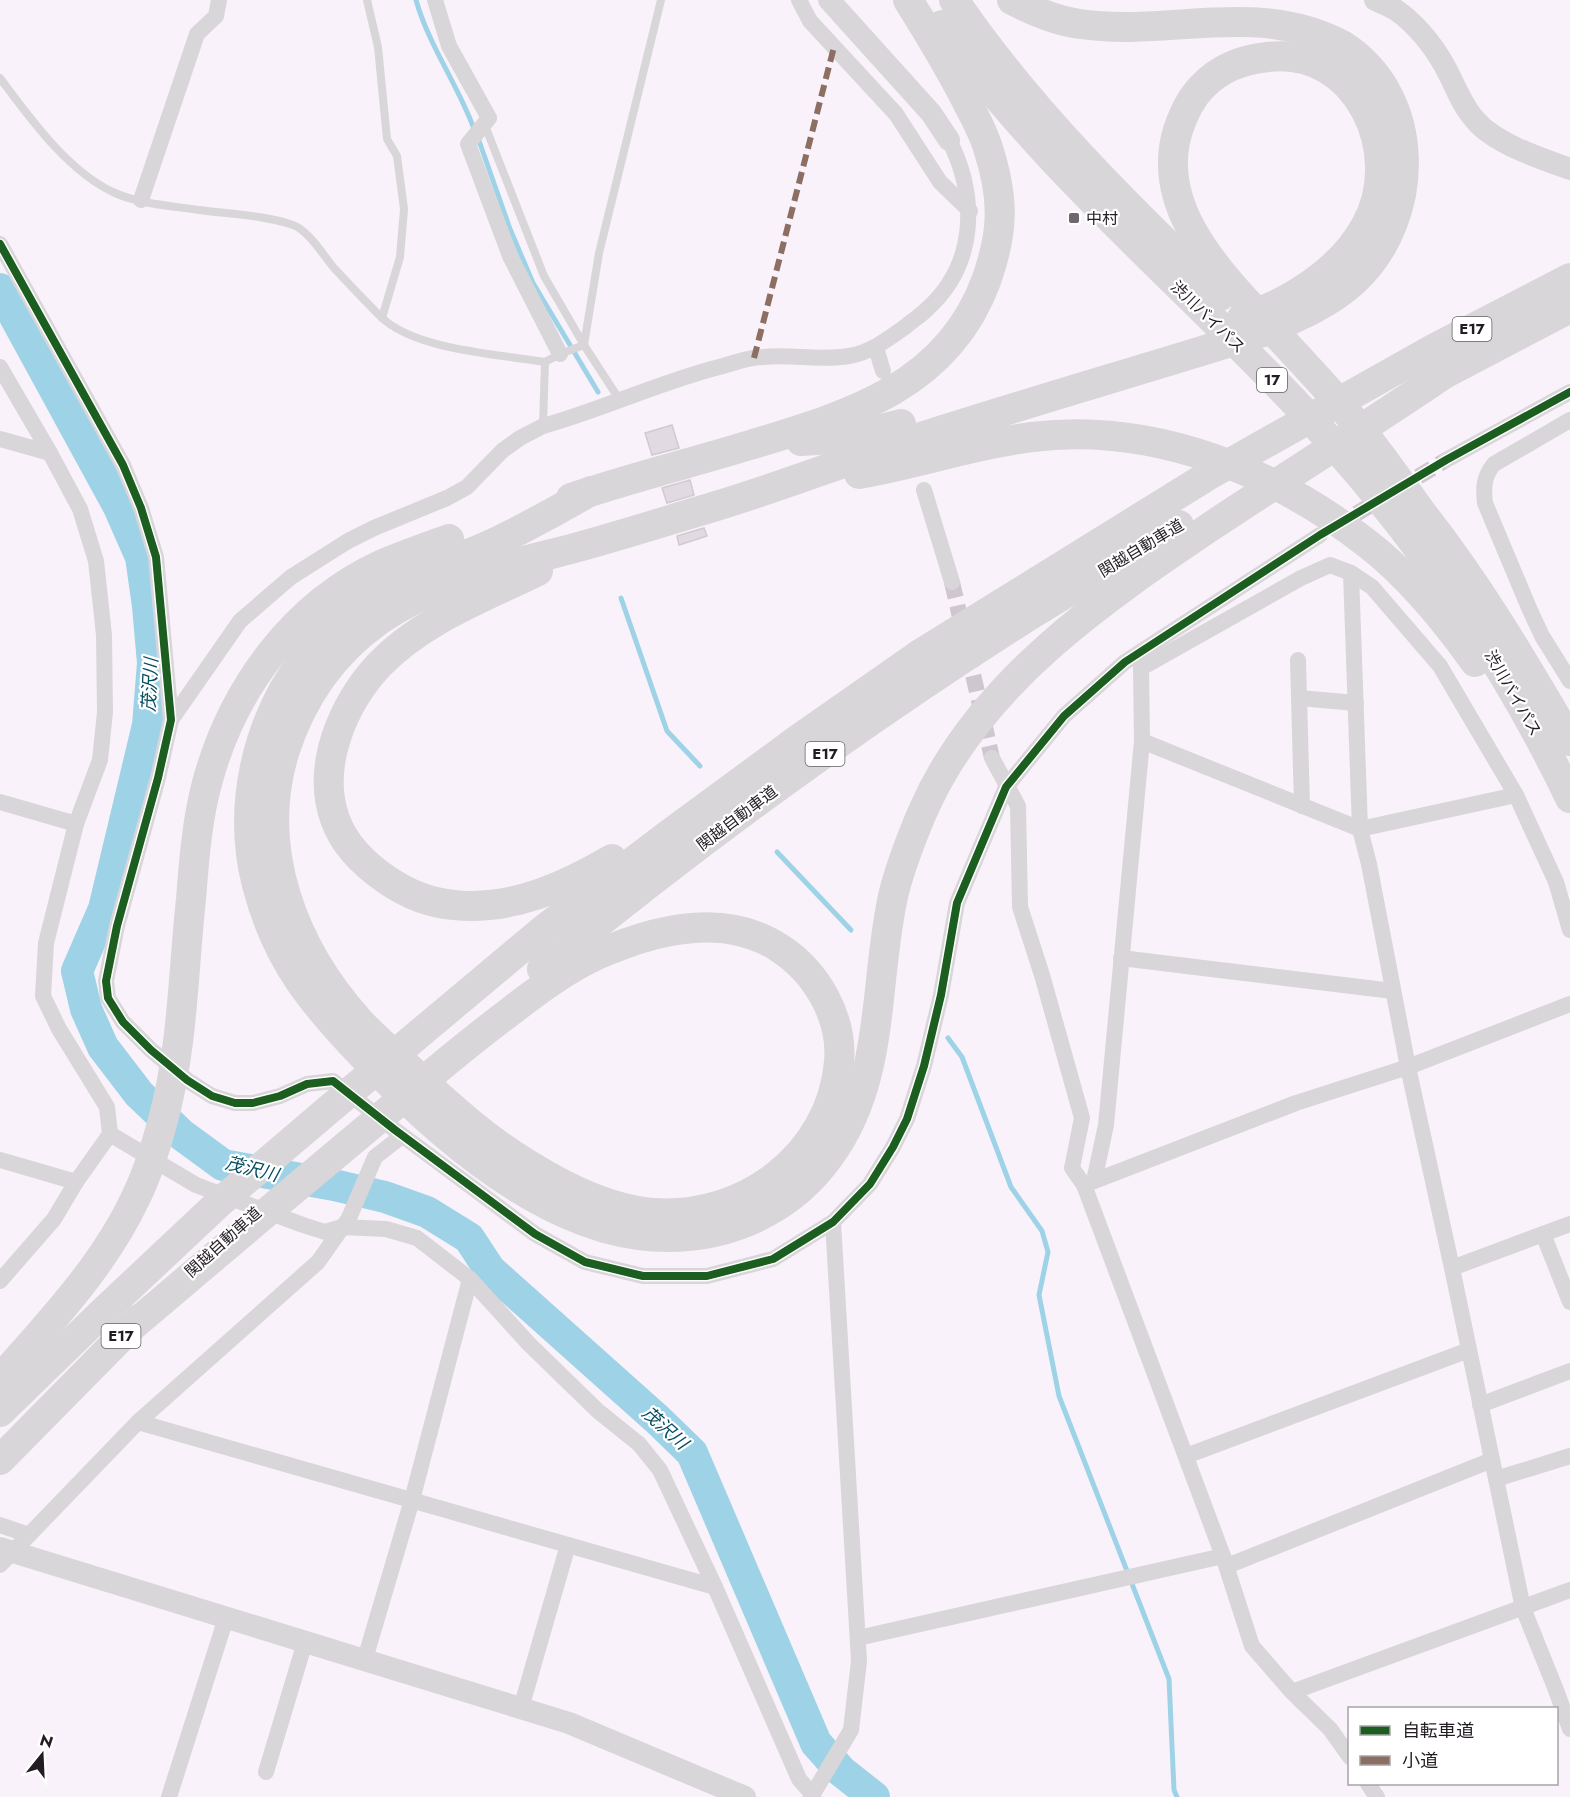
<svg xmlns="http://www.w3.org/2000/svg" width="1570" height="1797" viewBox="0 0 1570 1797" font-family="Jost,'Noto Sans JP',sans-serif">
	<style>
		.lines { fill: none; stroke-linecap: round; stroke-linejoin: round }
		.stream { stroke: #9ed3e7; stroke-width: 5 }
		.river { stroke: #9ed3e7; stroke-width: 32 }
		.building { fill: #e1dae2; stroke: #d1cad1; stroke-width: 1.5 }
		.street-tunnel { stroke: #cfc7cf; stroke-width: 16; stroke-dasharray: 16 8; stroke-linecap: butt }
		.lane { stroke: #d8d6d8; stroke-width: 8 }
		.street { stroke: #d8d6d8; stroke-width: 16 }
		.secondary { stroke: #d8d6d8; stroke-width: 22 }
		.highway { stroke: #d8d6d8; stroke-width: 30 }
		.quiet { stroke: #8d6e63; stroke-width: 6; stroke-dasharray: 12 6; stroke-linecap: butt }
		.cycleway-casing { stroke: #fff; stroke-width: 11 }
		.cycleway { stroke: #1b5e20; stroke-width: 8 }
		.poi-dot { fill: #6e676e; stroke: #fff; stroke-width: 2 }
		.labels { text-anchor: middle; dominant-baseline: central; stroke-width: 4.5; stroke-linejoin: round; paint-order: stroke }
		.shield { fill: #fff; stroke: #656065; stroke-width: 1.5 }
		.shield-label { font-size: 15px; font-weight: bold; fill: #231c23 }
		.poi-label { font-size: 16px; fill: #231c23; stroke: #fff; text-anchor: start }
		.street-label { font-size: 16px; fill: #231c23; stroke: #fff }
		.water-label { font-size: 18px; font-style: italic; fill: #064d5f; stroke: #fff }
	</style>
	<rect width="100%" height="100%" fill="#faf2fa"/>
	<g class="lines">
		<g class="stream">
			<path d="M416,0C429,46 458,85 474,129"/>
			<polyline points="478,138 510,229 533,283 598,392"/>
			<polyline points="621,598 667,731 700,766"/>
			<polyline points="777,852 851,930"/>
			<polyline points="948,1038 962,1057 1011,1187 1042,1231 1048,1252 1039,1295 1059,1396 1169,1679 1174,1790 1177,1797"/>
		</g>
		<polyline class="river" points="0,289 119,507 141,557 148,606 153,663 148,725 104,909 77,971 86,1009 103,1047 139,1094 182,1135 223,1165 334,1185 385,1197 427,1212 469,1238 490,1270 658,1420 692,1453 816,1743 841,1771 874,1797"/>
	</g>
	<g class="building">
		<polygon points="672,425 679,448 652,455 645,433"/>
		<polygon points="690,480 694,495 667,503 662,488"/>
		<polygon points="704,528 707,536 679,545 677,536"/>
	</g>
	<g class="lines">
		<g class="street-tunnel">
			<polyline points="1336,526 1446,460"/>
			<polyline points="952,582 992,758"/>
		</g>
		<g class="lane">
			<polyline points="367,0 378,47 387,139 397,156 404,209 400,257 382,318"/>
			<path d="M0,78C30,118 68,172 115,193C140,204 172,206 199,210C230,214 264,215 293,225C308,230 324,256 334,268C349,284 365,301 381,317C415,350 498,354 545,362L560,354L584,345L599,253L661,0"/>
			<polyline points="484,123 544,276 584,345 619,399"/>
			<polyline points="543,426 545,362"/>
		</g>
		<g class="street">
			<polyline points="435,0 449,46 489,118 468,144 510,256 560,354"/>
			<polyline points="799,0 810,21 896,114 940,182 970,211"/>
			<polyline points="141,200 197,34 216,16 219,0"/>
			<polyline points="0,244 123,465 141,508 156,557 171,720 158,778 117,926 106,981 108,998 123,1022 151,1050 187,1080 212,1096 235,1103 253,1103 280,1096 307,1084 333,1081 395,1130 535,1234 585,1262 643,1276 707,1276 773,1259 833,1222 870,1184 893,1147 907,1119 924,1066 941,995 957,903 1006,787 1064,716 1125,662 1320,535"/>
			<polyline points="876,348 883,371"/>
			<polyline points="0,367 50,453 80,509 96,561 104,635 105,712 100,760 76,824 46,943 43,996 59,1029 107,1107 110,1134 76,1182 54,1219 0,1281"/>
			<path d="M1570,420L1494,464C1484,476 1483,487 1485,503L1529,608L1542,636L1570,681"/>
			<polyline points="0,439 50,453"/>
			<polyline points="1446,460 1570,392"/>
			<polyline points="924,490 952,582"/>
			<polyline points="1351,573 1360,829 1369,864 1408,1067 1452,1268 1523,1608 1556,1690 1570,1729"/>
			<polyline points="1298,660 1302,806"/>
			<polyline points="1141,668 1301,578 1330,565 1351,573 1372,587 1440,666 1516,795 1556,882 1570,930"/>
			<polyline points="1299,698 1356,703"/>
			<path d="M171,720L240,621L291,577L348,541L374,528L447,498L467,487L502,451L520,438L543,426C604,409 662,381 723,366C736,362 750,357 763,357C792,354 820,361 849,356C871,352 887,340 905,327C912,321 920,316 926,310C977,265 978,197 949,140"/>
			<polyline points="1142,741 1360,829 1516,795"/>
			<polyline points="992,758 1018,806 1020,907 1042,975 1082,1118 1072,1168 1084,1185 1223,1556 1252,1646 1292,1692 1330,1729 1350,1757"/>
			<polyline points="0,802 76,824"/>
			<polyline points="1121,958 1393,991"/>
			<polyline points="110,1134 196,1185 303,1225 325,1232 342,1227 386,1229 417,1238 470,1279 529,1344 598,1411 639,1444 660,1470 715,1587 799,1779 813,1795"/>
			<polyline points="0,1160 76,1182"/>
			<polyline points="1094,1181 1106,1125 1142,741 1141,668"/>
			<polyline points="1084,1185 1296,1103 1408,1067 1570,1004"/>
			<polyline points="1543,1234 1570,1302"/>
			<polyline points="1452,1268 1570,1224"/>
			<polyline points="1480,1405 1570,1371"/>
			<polyline points="138,1422 715,1587"/>
			<polyline points="1186,1456 1469,1350"/>
			<polyline points="1496,1479 1570,1456"/>
			<polyline points="0,1525 29,1535"/>
			<polyline points="0,1565 138,1422 318,1262 349,1218 375,1157 402,1136"/>
			<polyline points="1227,1566 1492,1460"/>
			<polyline points="858,1638 1223,1556"/>
			<polyline points="365,1659 412,1500 470,1279"/>
			<polyline points="1292,1692 1570,1590"/>
			<polyline points="521,1708 568,1545"/>
			<polyline points="266,1772 305,1642"/>
			<polyline points="1368,1784 1377,1797"/>
			<polyline points="169,1797 226,1618"/>
			<polyline points="811,1797 851,1730 859,1661 833,1222"/>
		</g>
		<g class="secondary">
			<polyline points="829,0 931,113 949,140"/>
			<path d="M1375,0C1382,3 1389,6 1396,10C1415,23 1433,45 1444,65C1455,84 1461,105 1476,121C1496,144 1542,159 1570,169"/>
			<polyline points="0,1548 569,1723 745,1797"/>
		</g>
		<g class="highway">
			<path d="M954,0C1029,110 1125,204 1220,296"/>
			<path d="M942,25C1044,169 1182,282 1302,410C1410,525 1502,656 1570,798"/>
			<path d="M1242,318C1290,303 1342,270 1366,225C1406,153 1357,46 1268,57C1241,60 1220,68 1202,87C1190,99 1183,115 1178,130C1156,201 1209,261 1253,309C1278,336 1303,362 1327,389C1361,428 1392,470 1421,512"/>
			<polyline points="1429,382 1570,308"/>
			<polyline points="801,441 846,438 901,424"/>
			<path d="M859,474C917,464 974,444 1032,437C1153,422 1275,471 1369,545C1410,577 1445,620 1475,662"/>
			<path d="M591,491C556,511 521,531 485,547C467,555 447,561 429,568C382,587 335,618 304,659C256,722 237,808 257,885C266,920 281,954 301,983C319,1009 341,1033 363,1056C426,1123 514,1202 605,1228C659,1243 717,1240 767,1212C791,1199 813,1179 829,1157C887,1078 873,982 894,892C901,865 911,839 922,813C978,683 1103,599 1216,523C1293,472 1371,424 1447,372"/>
			<path d="M1409,497C1471,572 1521,657 1570,741"/>
			<path d="M571,498C630,478 691,463 750,445C849,415 947,387 986,281C1004,231 1004,198 988,148C983,131 973,114 965,98C948,65 928,32 908,0"/>
			<path d="M538,571C483,598 422,620 379,665C343,704 316,766 335,819C344,845 365,865 387,880C406,893 430,903 454,905C511,911 564,887 612,859"/>
			<path d="M542,969C693,845 852,729 1016,624C1070,590 1125,558 1179,525"/>
			<path d="M124,1333C218,1253 312,1174 407,1095C441,1066 475,1038 511,1011C538,990 565,970 597,955C655,929 725,911 781,949C817,973 843,1018 839,1062C831,1156 743,1220 652,1213C608,1209 566,1188 529,1165C487,1140 449,1106 414,1073C396,1056 377,1040 360,1022C293,948 254,848 285,750C302,698 333,653 378,621C436,580 505,566 571,549C619,536 666,521 713,507C770,490 825,469 881,450C1008,408 1136,372 1263,332C1295,318 1328,305 1354,281C1421,219 1424,97 1342,45C1257,0 1170,37 1080,24C1056,21 1033,11 1012,0"/>
			<path d="M0,1379C50,1322 104,1266 136,1197C148,1173 156,1146 163,1120C183,1047 183,973 191,899C194,861 197,820 207,783C232,690 293,605 383,564C404,555 427,547 449,539"/>
			<polyline points="0,1412 104,1311 220,1202 327,1111 543,930 668,835 797,740 920,654 1209,475 1433,349 1570,278"/>
			<polyline points="0,1460 139,1319"/>
		</g>
		<polyline class="quiet" points="754,358 834,47"/>
		<defs>
			<polyline id="cycleway" points="0,244 123,465 141,508 156,557 171,720 158,778 117,926 106,981 108,998 123,1022 151,1050 187,1080 212,1096 235,1103 253,1103 280,1096 307,1084 333,1081 395,1130 535,1234 585,1262 643,1276 707,1276 773,1259 833,1222 870,1184 893,1147 907,1119 924,1066 941,995 957,903 1006,787 1064,716 1125,662 1320,535 1446,460 1570,392"/>
		</defs>
		<use href="#cycleway" class="cycleway-casing"/>
		<use href="#cycleway" class="cycleway"/>
	</g>
	<rect class="poi-dot" x="1068" y="212" width="12" height="12" rx="3"/>
	<g class="labels">
		<g class="shield">
			<rect x="1452.5" y="317" width="39" height="24" rx="4.5"/>
			<rect x="1257" y="368" width="30" height="24" rx="4.5"/>
			<rect x="805.5" y="742" width="39" height="24" rx="4.5"/>
			<rect x="101.5" y="1324" width="39" height="24" rx="4.5"/>
		</g>
		<g class="shield-label">
			<text x="1472" y="329">E17</text>
			<text x="1272" y="380">17</text>
			<text x="825" y="754">E17</text>
			<text x="121" y="1336">E17</text>
		</g>
		<g class="poi-label">
			<text x="1086" y="218">中村</text>
		</g>
		<g class="street-label">
			<text transform="translate(1208 317) rotate(44)">渋川バイパス</text>
			<text transform="translate(1141 548) rotate(-31)">関越自動車道</text>
			<text transform="translate(1513 693) rotate(60)">渋川バイパス</text>
			<text transform="translate(737 818) rotate(-37)">関越自動車道</text>
			<text transform="translate(223 1242) rotate(-42)">関越自動車道</text>
		</g>
		<g class="water-label">
			<text transform="translate(150 685) rotate(-87)">茂沢川</text>
			<text transform="translate(252 1169) rotate(14)">茂沢川</text>
			<text transform="translate(665 1428) rotate(42)">茂沢川</text>
		</g>
	</g>
	<rect x="1348" y="1707" width="210" height="78" fill="#ffffff" stroke="#a7a4a7" stroke-width="1.5"/>
	<rect x="1360" y="1726" width="30" height="9" fill="#1b5e20" stroke="#a7a4a7" stroke-width="1.5"/>
	<text x="1402" y="1737" font-size="18" fill="#231c23">自転車道</text>
	<rect x="1360" y="1756" width="30" height="9" fill="#8d6e63" stroke="#a7a4a7" stroke-width="1.5"/>
	<text x="1402" y="1767" font-size="18" fill="#231c23">小道</text>
	<g transform="translate(42 1755) rotate(18)" stroke="#ffffff" stroke-width="4.5" paint-order="stroke">
	<path d="M0-4.5L10 22L0 15L-10 22Z" fill="#231c23"/>
	<text y="-9" font-size="16" font-weight="bold" text-anchor="middle" fill="#231c23">N</text>
	</g>
</svg>
